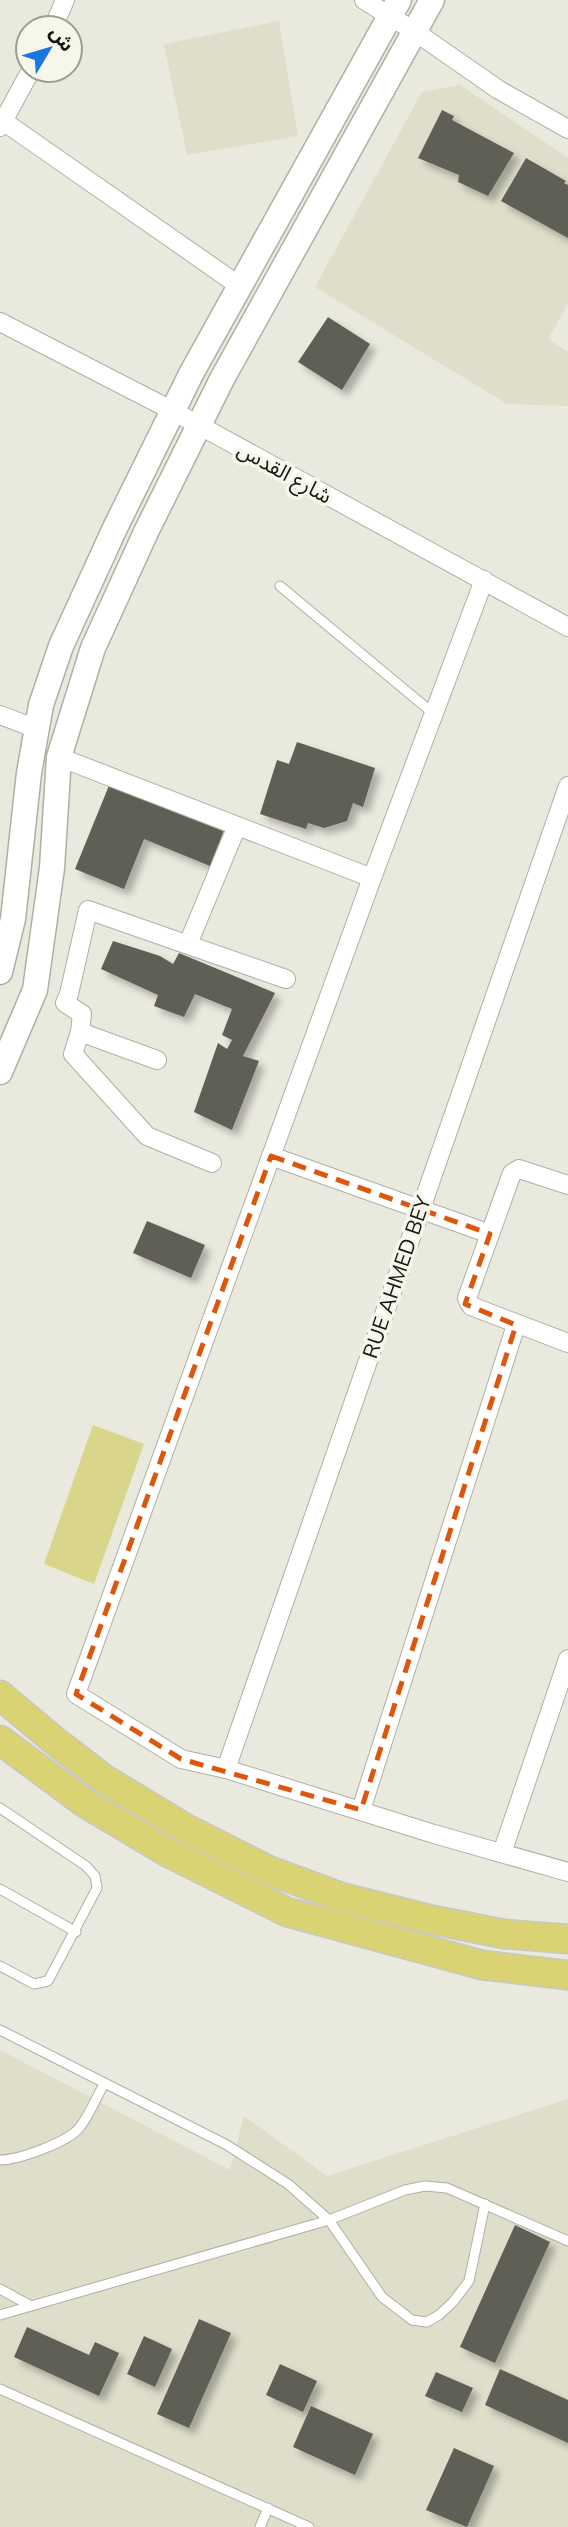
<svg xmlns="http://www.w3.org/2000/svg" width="568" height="2527" viewBox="0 0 568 2527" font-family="Mulish,'Noto Sans Arabic',sans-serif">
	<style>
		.built { fill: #dedecb; fill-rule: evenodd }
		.green { fill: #d9d58b }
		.building { fill: #605f56; filter: url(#shadow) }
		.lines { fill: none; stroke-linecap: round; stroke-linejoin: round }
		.service-casing { stroke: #afafa4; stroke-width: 11 }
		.minor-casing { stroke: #afafa4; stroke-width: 20 }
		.secondary-casing { stroke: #afafa4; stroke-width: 27 }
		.trunk-casing { stroke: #c7c7c6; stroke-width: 31 }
		.service { stroke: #fff; stroke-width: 9 }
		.minor { stroke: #fff; stroke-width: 18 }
		.secondary { stroke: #fff; stroke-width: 24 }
		.trunk { stroke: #dad374; stroke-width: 28 }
		.marked { fill: none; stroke: #de560c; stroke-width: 5; stroke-dasharray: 14 9; stroke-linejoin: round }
		.labels { text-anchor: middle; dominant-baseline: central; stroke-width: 7; stroke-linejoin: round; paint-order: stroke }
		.street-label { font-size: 21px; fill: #171713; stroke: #f7f6eb }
	</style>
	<defs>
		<filter id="shadow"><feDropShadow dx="6" dy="6" stdDeviation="3.5" flood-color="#0004"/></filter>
	</defs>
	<rect width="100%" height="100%" fill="#e9e9de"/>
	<g class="built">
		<polygon points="279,21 298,136 187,155 164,44"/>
		<path d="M460,85L568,158V185L564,183L566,181L526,158L502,200L568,238V304L548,339L568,352V406L507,404L315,287L422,92ZM442,110L453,116L452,120L514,152L488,196L458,182L459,175L418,158Z"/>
		<polygon points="0,2050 230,2170 244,2116 327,2176 568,2099 568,2527 0,2527"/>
	</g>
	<polygon class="green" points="93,1425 144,1444 94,1584 44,1564"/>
	<g class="building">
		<polygon points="442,110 454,116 452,120 514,153 488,196 458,182 459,175 418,158"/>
		<polygon points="526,158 566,181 564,183 568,185 568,238 501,201"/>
		<polygon points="328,317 370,344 342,390 298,362"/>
		<polygon points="297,742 375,768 363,807 353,803 347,821 324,828 308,823 306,829 260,814 277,760 289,764"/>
		<polygon points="110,783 224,830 210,866 144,839 124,889 75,869"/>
		<polygon points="113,941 160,956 173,964 179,953 275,993 243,1056 259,1061 232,1130 194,1112 218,1043 227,1049 232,1040 222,1035 232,1009 195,994 184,1017 154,1006 158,995 101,969"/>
		<polygon points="147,1221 205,1245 191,1278 133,1253"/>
		<polygon points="515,2225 550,2242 495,2363 460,2347"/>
		<polygon points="199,2319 231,2333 189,2428 157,2414"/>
		<polygon points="27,2327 89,2355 95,2342 119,2353 99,2396 14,2357"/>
		<polygon points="144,2336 172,2349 155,2387 127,2374"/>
		<polygon points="280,2364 317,2381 303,2412 266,2395"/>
		<polygon points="500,2369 568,2400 568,2443 485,2405"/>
		<polygon points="436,2372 473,2388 462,2412 425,2396"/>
		<polygon points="311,2406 373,2434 355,2475 293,2447"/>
		<polygon points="454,2448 494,2466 467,2527 426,2510"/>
	</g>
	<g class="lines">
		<defs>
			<g id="service">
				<polyline points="280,586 434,714"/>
				<polyline points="0,1808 86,1866 95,1876 97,1888 48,1981 34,1984 0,1966"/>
				<polyline points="0,1889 76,1932"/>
				<polyline points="0,2030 227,2145 288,2184 329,2220 382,2297 412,2320 427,2322 439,2315 453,2302 469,2281 485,2204"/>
				<path d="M0,2160C18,2160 69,2142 80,2127C90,2114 96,2098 104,2084"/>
				<polyline points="0,2289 31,2306"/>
				<polyline points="0,2315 329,2220 405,2190 425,2186 447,2188 568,2241"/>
				<polyline points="0,2389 309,2527"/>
				<polyline points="260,2527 268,2508"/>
			</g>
			<g id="minor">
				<polyline points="364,0 414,31 499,90 568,129"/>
				<polyline points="53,28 65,0"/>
				<polyline points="3,121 241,287"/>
				<polyline points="0,127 31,70"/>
				<polyline points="0,322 173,411 568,627"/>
				<polyline points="484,580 372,878 76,1694 181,1759 226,1769 434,1834 568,1872"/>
				<polyline points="0,715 37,729"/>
				<polyline points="59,757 372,878"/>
				<polyline points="188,944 237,826"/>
				<polyline points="80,1032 73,1054 147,1136 212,1163"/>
				<polyline points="157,1060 80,1032 82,1014 65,1003 69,994 88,910 286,979"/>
				<polyline points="271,1156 490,1234"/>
				<polyline points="568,1185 519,1169 512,1173 467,1298 471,1306 568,1343"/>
				<polyline points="226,1769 568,786"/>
				<polyline points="361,1810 516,1325"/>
				<polyline points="502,1853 568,1659"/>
			</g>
			<g id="secondary">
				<polyline points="0,972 13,919 29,773 41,705 61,646 115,528 191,374 399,0"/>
				<polyline points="0,1072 35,990 52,868 59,757 93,648 146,532 222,379 432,0"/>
			</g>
			<g id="trunk">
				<polyline points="0,1695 56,1742 104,1779 185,1828 268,1870 341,1897 433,1920 504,1934 568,1939"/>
				<polyline points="0,1740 85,1803 167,1852 287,1912 482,1965 568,1975"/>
			</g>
		</defs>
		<use href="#service" class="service-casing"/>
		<use href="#minor" class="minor-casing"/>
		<use href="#secondary" class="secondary-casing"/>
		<use href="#trunk" class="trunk-casing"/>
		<use href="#service" class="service"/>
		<use href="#minor" class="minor"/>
		<use href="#secondary" class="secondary"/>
		<use href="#trunk" class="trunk"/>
	</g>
	<path class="marked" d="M271,1156L490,1234L465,1304L516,1325L361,1810L181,1759L76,1694Z"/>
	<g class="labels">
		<g class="street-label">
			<text transform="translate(285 472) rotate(29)">شارع القدس</text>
			<text transform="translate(396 1277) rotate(-71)">RUE AHMED BEY</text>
		</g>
	</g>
	<g transform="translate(49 49) rotate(52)"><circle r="33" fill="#f7f6eb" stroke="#9d9d95" stroke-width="2"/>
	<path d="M0-5L12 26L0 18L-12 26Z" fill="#1776df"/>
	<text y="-10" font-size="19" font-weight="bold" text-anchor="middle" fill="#171713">ش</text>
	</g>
</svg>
